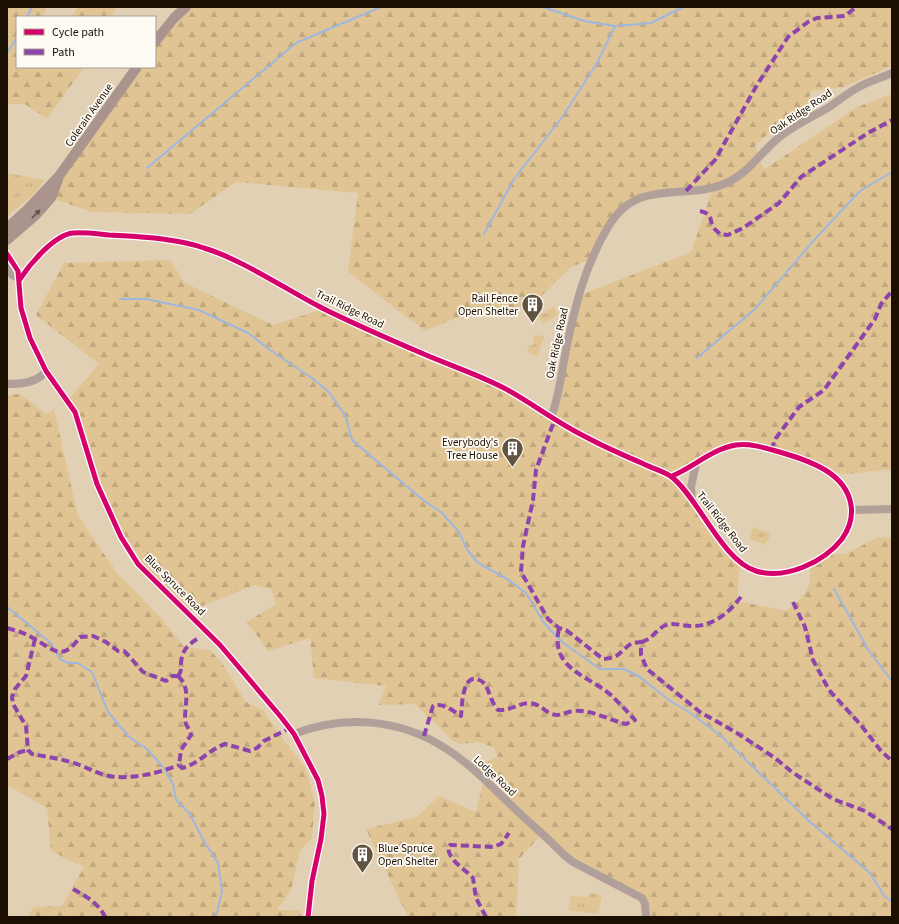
<svg xmlns="http://www.w3.org/2000/svg" width="899" height="924" viewBox="0 0 899 924" font-family="'Source Sans 3',sans-serif">
	<style>
		.forest { fill: url(#forest-firs) }
		.park { fill: url(#park-tufts) }
		.lines { fill: none; stroke-linecap: round; stroke-linejoin: round }
		.stream { stroke: #9eb7e0; stroke-width: 2 }
		.minor { stroke: #b1a09a; stroke-width: 8 }
		.major { stroke: #ab948d; stroke-width: 10 }
		.quiet { stroke: #8e44ad; stroke-width: 4; stroke-dasharray: 8 4; stroke-linecap: butt }
		.cycleway-casing { stroke: #fefbf5; stroke-width: 8 }
		.cycleway { stroke: #d6006c; stroke-width: 5 }
		.oneway { fill: #625246 }
		.labels { text-anchor: middle; dominant-baseline: central; stroke-width: 3.5; stroke-linejoin: round; paint-order: stroke }
		.street-label { font-size: 11px; fill: #1a0f00; stroke: #fefbf5 }
		.poi-label { font-size: 11px; fill: #1a0f00; stroke: #fefbf5; text-anchor: end }
	</style>
	<defs>
		<pattern id="forest-firs" width="22" height="20" patternUnits="userSpaceOnUse"><rect width="22" height="20" fill="#e1c493"/><path d="M5 1l3.5 6h-7zM16 11l3.5 6h-7z" fill="#c0a77d"/></pattern>
		<pattern id="park-tufts" width="24" height="20" patternUnits="userSpaceOnUse"><rect width="24" height="20" fill="#e1c493"/><path d="M3 7l-1-3M5 7V3M7 7l1-3M15 17l-1-3M17 17v-4M19 17l1-3" fill="none" stroke="#c0a77d"/></pattern>
	</defs>
	<rect width="100%" height="100%" fill="#e1d0b3"/>
	<g class="forest">
		<polygon points="7,7 46,7 44,17 17,17 17,67 84,67 47,119 25,104 7,104"/>
		<polygon points="78,7 116,7 111,17 71,17"/>
		<path d="M186,7H892V66L843,87L811,91L805,112C784,120 770,131 755,146L761,164L765,169L857,107L892,94V469L848,474L826,471L804,459L734,446L672,476L740,561L737,601L786,611C804,598 813,588 810,565L828,554H846L878,537L892,538V917H646L645,904L573,862L542,834L519,859L516,917H408L366,829L417,817L439,796L476,812L484,779L473,770L482,763L498,757L493,747L479,742L459,744L453,741L415,704L379,705L386,686L314,678L310,638L268,651L247,622L276,604L271,589L254,585L187,612L156,583L121,537L68,400L99,364L36,315L64,263L170,260L185,283L273,325L324,309L460,368L551,417L578,296L691,252L713,188L663,192L625,208L592,259L571,267L532,305L461,316L425,331L348,272L358,193L236,182L190,214L92,212L51,198L59,176L137,67H155V42Z"/>
		<polygon points="20,394 46,414 54,409 78,516 117,573 162,619 184,647 210,650 222,663 246,702 263,710 279,734 306,769 315,802 312,838 300,851 291,890 277,910 300,910 301,917 27,917 34,907 62,906 84,867 51,851 47,808 7,785 7,395"/>
	</g>
	<g class="park">
		<polygon points="7,173 45,180 32,196 7,216"/>
		<polygon points="554,306 558,315 543,324 538,316"/>
		<polygon points="534,335 544,336 538,356 527,352 529,346 533,345"/>
		<polygon points="753,527 771,534 765,545 750,539"/>
		<polygon points="590,893 602,895 598,914 568,910 571,896 589,897"/>
	</g>
	<g class="lines">
		<g class="stream">
			<polyline points="543,7 584,21 615,26 651,23 683,7"/>
			<polyline points="27,17 32,7"/>
			<polyline points="7,53 17,38"/>
			<polyline points="147,168 296,43 381,7"/>
			<polyline points="484,234 514,179 563,116 597,63 615,26"/>
			<polyline points="120,299 146,299 199,310 248,333 270,350 312,378 329,392 346,417 352,440 423,500 441,512 459,532 468,551 478,563 507,579 526,593 544,623 562,642 600,669 624,669 640,677 670,701 689,712 721,736 809,821 870,873 885,897 892,901"/>
			<polyline points="697,358 755,309 815,239 860,191 892,172"/>
			<polyline points="834,589 869,651 892,681"/>
			<polyline points="7,607 51,643 60,659 68,663 78,663 92,672 108,712 129,737 147,749 163,767 173,784 176,800 190,814 202,838 218,863 222,891 216,917"/>
		</g>
		<g class="minor">
			<polyline points="7,254 18,271 21,308 30,338 46,371 75,412 97,484 121,537 138,564 220,645 281,717 294,734 318,780 322,796 324,814 321,839 312,881 308,917"/>
			<polyline points="7,267 12,275 20,279"/>
			<path d="M20,279C30,264 54,235 73,233C85,232 98,234 109,235C141,237 174,238 204,248C243,260 285,289 322,308C356,325 391,340 426,355C452,366 479,375 504,388C532,403 557,423 586,437C606,448 626,456 646,465C654,469 666,472 673,478C700,501 722,560 756,571C786,580 824,562 842,539C849,529 853,517 851,505C846,473 810,461 783,453C768,449 752,443 736,445C712,449 694,467 672,476"/>
			<path d="M7,384C21,384 37,383 46,371"/>
			<path d="M551,417C559,397 561,376 565,355C574,310 584,267 608,227C638,177 682,201 724,184C749,174 762,150 782,135C796,125 811,117 826,109C837,102 847,93 859,87C869,81 881,78 892,73"/>
			<polyline points="692,499 691,487 696,464"/>
			<polyline points="852,510 892,509"/>
			<path d="M294,734C344,714 400,719 445,748C469,763 489,784 509,803C527,821 547,837 564,855L573,862L642,898L645,904L646,917"/>
		</g>
		<g class="major">
			<polyline points="155,42 174,18 186,7"/>
			<polyline points="7,228 27,210 59,176 137,67"/>
			<polyline points="7,240 35,216 51,198 58,180"/>
		</g>
		<g class="quiet">
			<polyline points="686,191 715,160 757,85 788,37 808,22 817,18 845,16 856,7"/>
			<path d="M700,211C713,214 709,218 713,227C715,230 718,232 720,234L728,235L743,228L779,203L801,177L868,133L892,120"/>
			<path d="M553,424L536,470L533,500L523,546L521,572L548,619L559,628L566,630L603,659C620,658 619,652 632,643L641,642V655L647,669L700,712L737,733L775,758L792,772L833,799L865,811L892,829"/>
			<polyline points="771,450 776,438 799,407 824,390 837,372 875,319 881,304 892,291"/>
			<polyline points="793,602 805,627 813,660 829,690 860,724 881,751 892,761"/>
			<path d="M7,628C17,631 25,633 33,638C53,649 62,663 80,637L93,636L106,642L118,651H124L128,655L143,672L166,681L172,676H178"/>
			<path d="M35,639L26,676L15,689L12,697L13,704L26,726L28,750L32,754C47,757 63,759 77,764C90,769 102,776 116,777C137,778 159,773 179,765"/>
			<path d="M641,642C652,640 656,629 666,625C673,622 682,626 690,626C714,627 730,612 743,594"/>
			<path d="M178,676C191,688 185,703 185,718C184,724 190,729 191,735L181,750L179,765L182,768C199,764 208,750 225,744L250,751L257,748L264,741L290,728"/>
			<path d="M178,676C182,671 181,668 181,663C182,649 189,644 200,637"/>
			<path d="M424,736L433,706C443,702 453,711 461,716C462,707 462,675 477,679C480,680 483,682 485,684C490,693 491,702 498,710C511,711 518,703 530,703C540,704 544,711 552,714C560,717 565,712 573,711C591,709 609,720 626,724L635,720C627,711 619,703 611,695C586,674 550,669 559,628"/>
			<polyline points="7,759 20,752 28,750"/>
			<path d="M73,889C85,896 99,903 105,917"/>
			<path d="M486,917L476,898L473,878C464,868 450,862 448,848L450,845L493,847L501,844L509,833"/>
		</g>
		<defs>
			<g id="cycleway">
				<polyline points="7,254 18,271 21,308 30,338 46,371 75,412 97,484 121,537 138,564 220,645 281,717 294,734 318,780 322,796 324,814 321,839 312,881 308,917"/>
				<path d="M20,279C30,264 54,235 73,233C85,232 98,234 109,235C141,237 174,238 204,248C243,260 285,289 322,308C356,325 391,340 426,355C452,366 479,375 504,388C532,403 557,423 586,437C606,448 626,456 646,465C654,469 666,472 673,478C700,501 722,560 756,571C786,580 824,562 842,539C849,529 853,517 851,505C846,473 810,461 783,453C768,449 752,443 736,445C712,449 694,467 672,476"/>
			</g>
		</defs>
		<use href="#cycleway" class="cycleway-casing"/>
		<use href="#cycleway" class="cycleway"/>
	</g>
	<defs><path id="oneway-solid" d="M-6-.8H1V-3.2L6.5 0L1 3.2V.8H-6Z"/></defs>
	<use class="oneway" href="#oneway-solid" transform="translate(36 214) rotate(-46)"/>
	<defs>
		<symbol id="building-pin" viewBox="-11 -11 22 30"><path d="M0 17L-7.5 6A9.5 9.5 0 1 1 7.5 6Z" fill="#60533f" stroke="#fefbf5"/><path d="M-4-6H4V6H1V3H-1V6H-4ZM-2.5-4.3h1.7v1.8h-1.7ZM.8-4.3h1.7v1.8H.8ZM-2.5-1h1.7V.8h-1.7ZM.8-1h1.7V.8H.8Z" fill="#fff"/></symbol>
	</defs>
	<g fill-rule="evenodd">
		<use href="#building-pin" x="520" y="292" width="25" height="34"/>
		<use href="#building-pin" x="500" y="436" width="25" height="34"/>
		<use href="#building-pin" x="350" y="842" width="25" height="34"/>
	</g>
	<g class="labels">
		<g class="street-label">
			<text transform="translate(801 112) rotate(-34)">Oak Ridge Road</text>
			<text transform="translate(89 115) rotate(-55)">Colerain Avenue</text>
			<text transform="translate(350 309) rotate(26)">Trail Ridge Road</text>
			<text transform="translate(557 343) rotate(-78)">Oak Ridge Road</text>
			<text transform="translate(722 522) rotate(52)">Trail Ridge Road</text>
			<text transform="translate(175 585) rotate(45)">Blue Spruce Road</text>
			<text transform="translate(495 776) rotate(43)">Lodge Road</text>
		</g>
		<g class="poi-label">
			<text x="518" y="298">Rail Fence<tspan x="518" dy="13">Open Shelter</tspan></text>
			<text x="498" y="442">Everybody's<tspan x="498" dy="13">Tree House</tspan></text>
			<text x="378" y="848" text-anchor="start">Blue Spruce<tspan x="378" dy="13">Open Shelter</tspan></text>
		</g>
	</g>
	<rect width="899" height="924" fill="none" stroke="#1a0f00" stroke-width="16"/>
	<rect x="16" y="16" width="140" height="52" fill="#fefbf5" stroke="#a39d93"/>
	<rect x="24" y="29" width="20" height="6" fill="#d6006c" stroke="#a39d93"/>
	<text x="52" y="36" font-size="12" fill="#1a0f00">Cycle path</text>
	<rect x="24" y="49" width="20" height="6" fill="#8e44ad" stroke="#a39d93"/>
	<text x="52" y="56" font-size="12" fill="#1a0f00">Path</text>
</svg>
